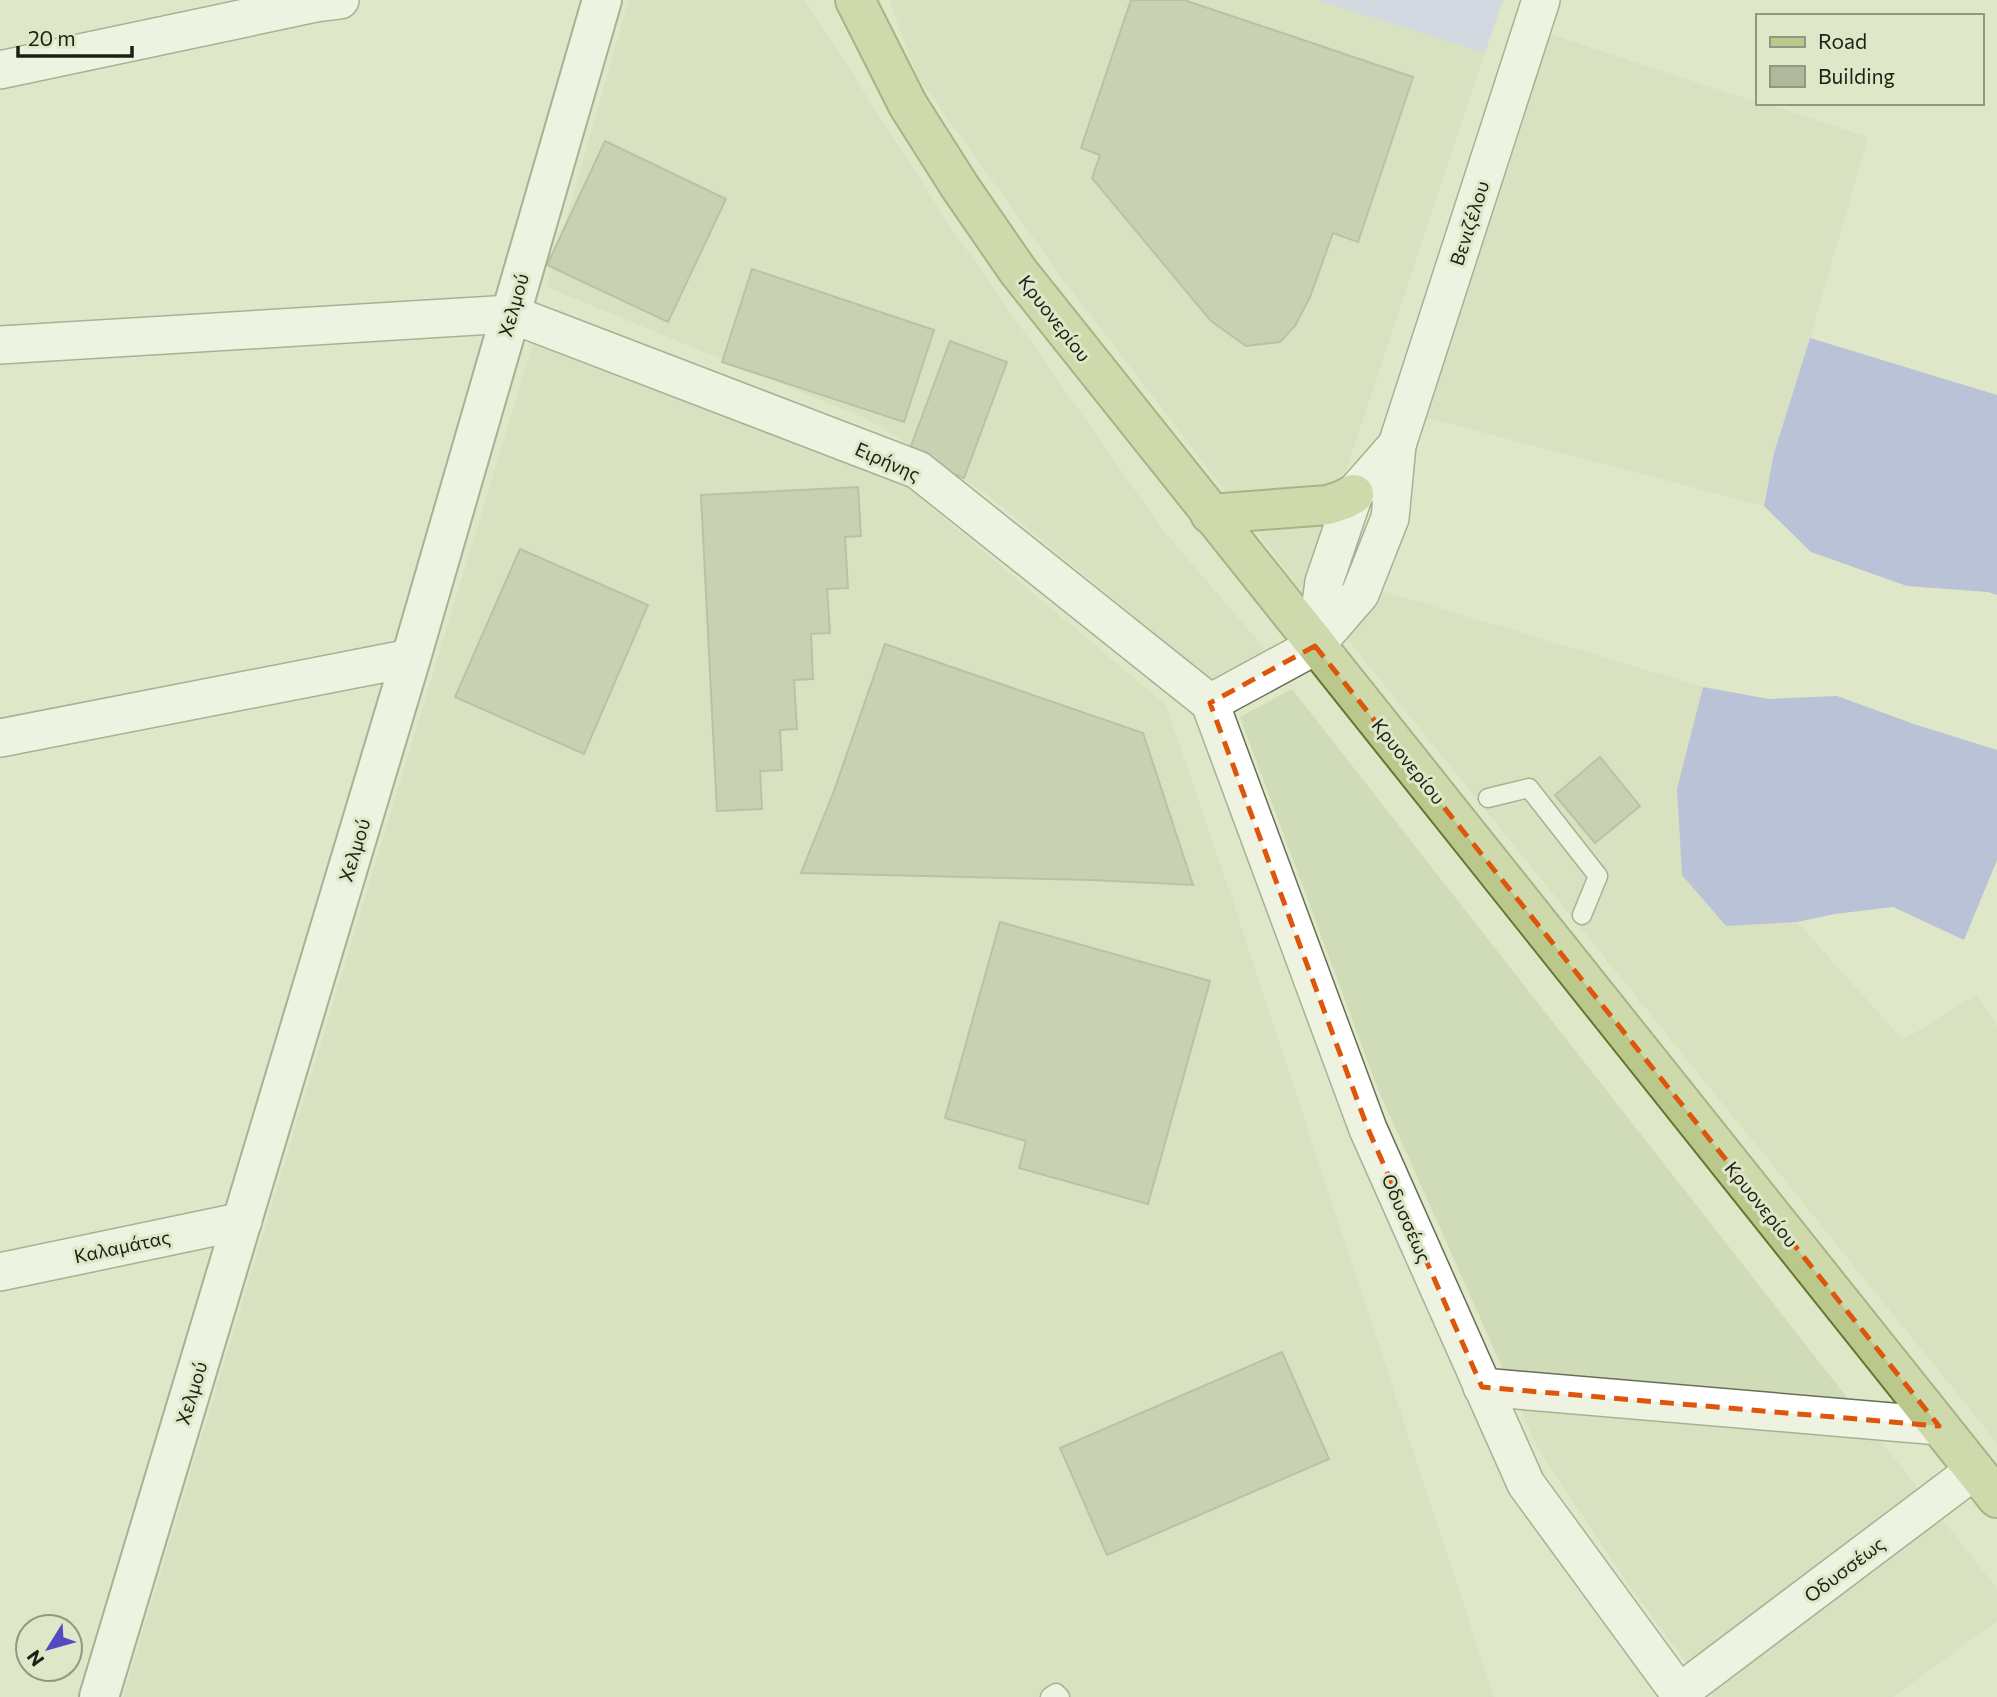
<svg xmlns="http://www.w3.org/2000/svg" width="1997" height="1697" viewBox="0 0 1997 1697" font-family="Commissioner,sans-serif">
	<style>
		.built { fill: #d0dcb7 }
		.green { fill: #c3c8fc }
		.forest { fill: #8f94e8 }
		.building { fill: #aeb89a; stroke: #8d9679; stroke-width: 2 }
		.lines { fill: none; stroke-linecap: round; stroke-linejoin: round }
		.lane-casing { stroke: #676f54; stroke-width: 21 }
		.street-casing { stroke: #676f54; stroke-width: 40 }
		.secondary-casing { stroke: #676f54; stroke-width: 42 }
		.primary-casing { stroke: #65762f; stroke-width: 42 }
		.lane { stroke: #fff; stroke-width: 18 }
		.street { stroke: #fff; stroke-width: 37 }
		.secondary { stroke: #fff; stroke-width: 38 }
		.primary { stroke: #bac98b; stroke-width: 38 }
		.marked { fill: none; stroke: #de560c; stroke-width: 5; stroke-dasharray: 14 9; stroke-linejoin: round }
		.labels { text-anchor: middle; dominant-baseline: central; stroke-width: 6; stroke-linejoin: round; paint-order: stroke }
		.street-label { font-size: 19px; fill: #1d2015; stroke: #dee7c8 }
	</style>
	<rect width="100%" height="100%" fill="#dee7c8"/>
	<g class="built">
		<polygon points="629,0 805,0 948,223 1162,529 1265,649 1213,681 985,493 871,421 547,287"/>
		<polygon points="889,0 1317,0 1485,53 1305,595 1065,282 917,76"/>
		<polygon points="1546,33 1757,102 1757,103 1763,103 1868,137 1810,338 1774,453 1764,506 1416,415"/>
		<polygon points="534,340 900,481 1166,705 1232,898 1494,1697 123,1697"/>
		<polygon points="1369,587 1703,687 1677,789 1682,875 1726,926 1797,922 1903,1040 1976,995 1997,1026 1997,1443 1348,640"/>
		<polygon points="1292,689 1997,1589 1997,1621 1893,1697 1713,1697 1628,1584 1537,1446 1378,1089 1240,717"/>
	</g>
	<polygon class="green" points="1317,0 1503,0 1485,53"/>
	<g class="forest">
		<polygon points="1810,338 1997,395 1997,595 1988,592 1907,586 1811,552 1764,506 1774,453"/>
		<polygon points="1703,687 1769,699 1837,696 1914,724 1997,750 1997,860 1964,940 1893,907 1835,914 1797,922 1726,926 1682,875 1677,789"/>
	</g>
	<g class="building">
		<polygon points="1131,0 1184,0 1413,77 1358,242 1333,233 1310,297 1295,326 1280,342 1246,346 1211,321 1092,178 1100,155 1081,148"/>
		<polygon points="605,141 726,199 668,322 547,265"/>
		<polygon points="752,269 934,330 904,422 722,362"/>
		<polygon points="950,341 1007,362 964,478 907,457"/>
		<polygon points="858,487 861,536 845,537 848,588 827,589 830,633 811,634 813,679 794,680 797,729 780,730 782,770 760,771 762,809 717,811 701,495"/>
		<polygon points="520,549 648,605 584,754 455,697"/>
		<polygon points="885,644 1143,733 1193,885 1092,880 801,873 834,791"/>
		<polygon points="1600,757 1640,806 1595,843 1555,795"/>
		<polygon points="1000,922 1210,981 1148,1204 1019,1168 1026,1141 945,1118"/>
		<polygon points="1282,1352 1329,1459 1107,1555 1060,1448"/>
	</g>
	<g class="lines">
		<defs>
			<g id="lane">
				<polyline points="1488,798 1529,788 1598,876 1582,915"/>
				<polyline points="1050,1697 1056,1693 1060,1697"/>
			</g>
			<g id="street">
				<polyline points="0,70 316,3 340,0"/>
				<polyline points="0,345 511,314 918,470 1210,703"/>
				<polyline points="1397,445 1541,0"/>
				<polyline points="1210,703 1368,1129 1526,1484 1682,1697"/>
				<polyline points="1210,703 1315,646 1360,594 1390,518 1397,445 1354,494 1324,582 1315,646"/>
				<polyline points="0,738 411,658"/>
				<polyline points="0,1272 243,1221"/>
				<polyline points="1482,1387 1939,1426"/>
				<polyline points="1679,1693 1975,1470"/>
			</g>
			<polyline id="secondary" points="99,1697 411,658 602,0"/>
			<g id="primary">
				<polyline points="855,0 908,105 960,187 1018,271 1997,1498"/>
				<polyline points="1210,514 1328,505 1343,500 1354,494"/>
			</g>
		</defs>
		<use href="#lane" class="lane-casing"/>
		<use href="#street" class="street-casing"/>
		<use href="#secondary" class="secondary-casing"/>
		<use href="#primary" class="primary-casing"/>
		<use href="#lane" class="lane"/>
		<use href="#street" class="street"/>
		<use href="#secondary" class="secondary"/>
		<use href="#primary" class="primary"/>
	</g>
	<path d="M0 0H1997V1697H0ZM1315,646L1939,1426L1482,1387L1368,1129L1210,703Z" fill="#dee7c8" fill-opacity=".55" fill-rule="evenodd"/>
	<path class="marked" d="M1315,646L1939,1426L1482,1387L1368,1129L1210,703Z"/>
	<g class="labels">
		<g class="street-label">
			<text transform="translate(1469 223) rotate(-72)">Βενιζέλου</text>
			<text transform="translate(513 305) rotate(-74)">Χελμού</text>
			<text transform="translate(1055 318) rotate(52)">Κρυονερίου</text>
			<text transform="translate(888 461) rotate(24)">Ειρήνης</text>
			<text transform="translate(1409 761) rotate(51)">Κρυονερίου</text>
			<text transform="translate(354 850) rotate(-73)">Χελμού</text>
			<text transform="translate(1762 1204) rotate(51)">Κρυονερίου</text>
			<text transform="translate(1407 1218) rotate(66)">Οδυσσέως</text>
			<text transform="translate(122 1246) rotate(-12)">Καλαμάτας</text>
			<text transform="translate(191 1393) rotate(-73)">Χελμού</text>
			<text transform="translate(1844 1569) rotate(-37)">Οδυσσέως</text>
		</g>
	</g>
	<rect x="1756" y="14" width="228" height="91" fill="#dee7c8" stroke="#919780" stroke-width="2"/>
	<rect x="1770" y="37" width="35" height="10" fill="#bac98b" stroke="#919780" stroke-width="2"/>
	<text x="1818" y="49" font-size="21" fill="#1d2015">Road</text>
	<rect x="1770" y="66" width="35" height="21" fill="#aeb89a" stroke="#919780" stroke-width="2"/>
	<text x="1818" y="84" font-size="21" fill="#1d2015">Building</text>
	<g transform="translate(49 1648) rotate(233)"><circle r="33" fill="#dee7c8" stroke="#919780" stroke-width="2"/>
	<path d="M0-5L12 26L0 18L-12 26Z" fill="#534bc2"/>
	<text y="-10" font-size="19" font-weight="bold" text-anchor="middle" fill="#1d2015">N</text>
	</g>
	<path d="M18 46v10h114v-10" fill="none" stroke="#1d2015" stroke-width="3.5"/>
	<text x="28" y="46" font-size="21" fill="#1d2015" stroke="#dee7c8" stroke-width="5" paint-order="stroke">20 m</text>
</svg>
